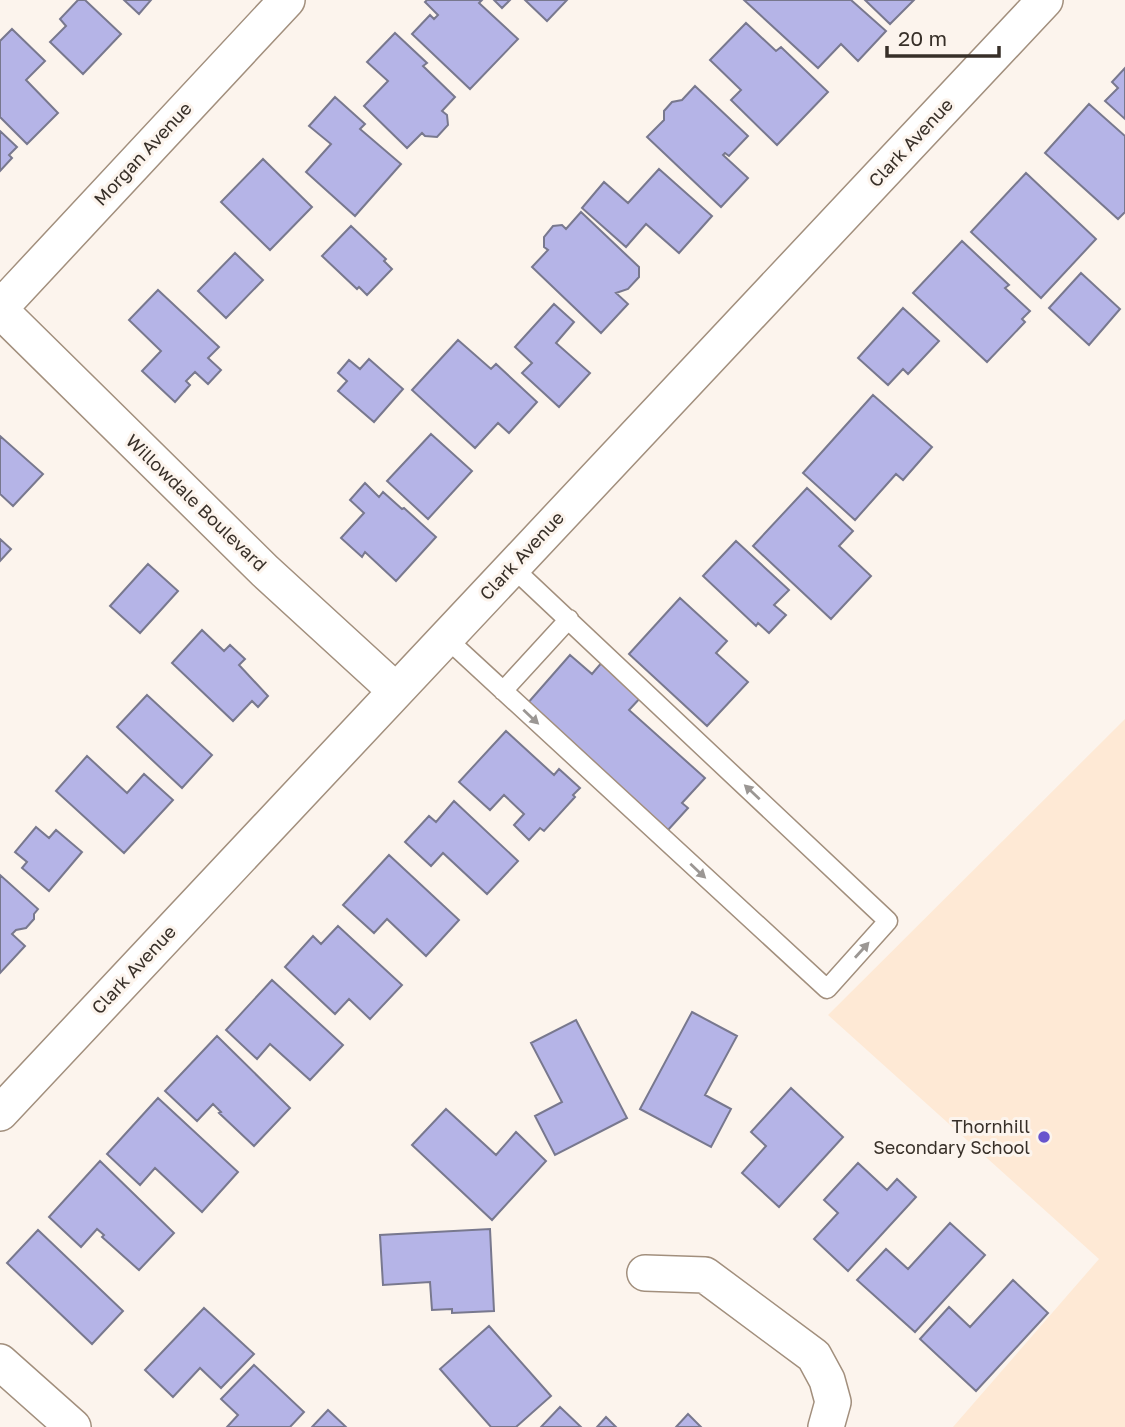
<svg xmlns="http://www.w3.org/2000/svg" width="1125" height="1427" viewBox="0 0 1125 1427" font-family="'Golos Text',sans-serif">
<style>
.built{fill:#fee9d5}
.building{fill:#b5b4e7;stroke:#78788e;stroke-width:2}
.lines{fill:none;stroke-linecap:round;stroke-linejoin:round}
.service-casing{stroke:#a28f7d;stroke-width:21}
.minor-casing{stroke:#a28f7d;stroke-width:38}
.service{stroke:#fff;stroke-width:18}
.minor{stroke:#fff;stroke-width:35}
.oneway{fill:#9b9794}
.poi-dot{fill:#6754cd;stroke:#fcf4ed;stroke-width:2.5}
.labels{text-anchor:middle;stroke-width:6;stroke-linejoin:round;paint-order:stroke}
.street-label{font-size:18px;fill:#372f28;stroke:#fcf4ed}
.poi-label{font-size:18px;fill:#372f28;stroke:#fcf4ed;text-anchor:end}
</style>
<rect width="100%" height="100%" fill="#fcf4ed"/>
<path class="built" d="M1125,719v708h-172l146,-168 -271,-244z"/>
<path class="building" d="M78,0h7l36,34 -38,40 -33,-32 16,-16 -6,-7z
M124,0h27l-12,14z
M427,0h55l-3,3 39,36 -48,50 -58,-55 18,-19 4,4 4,-4 -13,-13z
M494,0h16l-8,8z
M525,0h42l-20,21z
M744,0h107l35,31 -28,30 -17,-17 -23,24z
M865,0h49l-24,24z
M746,23l30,28 5,-4 47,45 -51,53 -46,-45 10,-10 -31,-30z
M12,29l33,32 -19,19 32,33 -31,31 -27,-27v-76z
M395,33l32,30 -4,3 32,31 -13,14 5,4 1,10 -11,12 -12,-1 -3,-3 -15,15 -43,-42 24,-25 -21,-19z
M1125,68v51l-20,-18 13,-13 -6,-6z
M695,86l53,50 -19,20 -4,-3 -2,2 25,23 -27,29 -74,-70 17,-17v-9l8,-9 10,-2z
M335,97l30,27 -5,5 41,35 -46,52 -49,-44 25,-28 -22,-18z
M1089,104l36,32v76l-7,7 -73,-66z
M0,131l17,16 -8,8 3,3 -12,13z
M263,159l49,48 -42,43 -49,-48z
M659,169l53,47 -33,37 -33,-29 -20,23 -44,-39 22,-26 24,21z
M1026,173l70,66 -55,59 -70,-66z
M581,212l58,55v10l-11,12 -12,4 12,11 -27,29 -69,-66 16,-17 -4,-3v-10l9,-11 9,-1 4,4z
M351,226l35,33 -2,2 8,8 -25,26 -8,-8 -2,2 -35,-33z
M962,241l47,44 -4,3 25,23 -8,8 3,3 -38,40 -74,-69z
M235,253l28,27 -37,38 -28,-27z
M1081,273l39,36 -31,36 -40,-37z
M158,290l61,57 -11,11 13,12 -13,14 -13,-12 -9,9 4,4 -15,17 -33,-31 19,-20 -32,-31z
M554,304l20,18 -18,21 34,30 -31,34 -37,-34 10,-10 -17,-16z
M903,308l36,33 -31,33 -5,-5 -15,16 -30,-27z
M458,340l33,29 5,-5 41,38 -28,31 -11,-10 -23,25 -63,-58z
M369,359l34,30 -29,33 -36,-31 9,-10 -9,-8 11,-13 11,9z
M873,395l59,52 -29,33 -7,-6 -41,46 -52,-47z
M431,434l41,37 -44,48 -41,-38z
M0,436l43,38 -30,32 -13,-12z
M365,483l14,14 4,-5 19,17 2,-1 32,29 -40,44 -31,-29 -3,5 -21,-19 23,-25 -14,-13z
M807,488l46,43 -14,15 32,30 -40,43 -78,-73z
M0,539l11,10 -11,12z
M736,541l53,49 -15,15 12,10 -17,18 -11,-10 -2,3 -53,-50z
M148,564l30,27 -38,42 -30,-27z
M680,598l47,43 -11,12 32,29 -41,44 -78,-72z
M202,630l22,21 6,-6 15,14 -6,6 29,31 -10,11 -6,-6 -19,20 -61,-58z
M570,655l22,19 11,-13 39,35 -13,14 76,68 -23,25 6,5 -20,22 -141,-126z
M147,695l65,60 -30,33 -65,-61z
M506,731l48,44 5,-6 21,19 -7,7 2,2 -31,34 -4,-3 -11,12 -15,-15 10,-11 -20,-19 -14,15 -31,-28z
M87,756l40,37 17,-19 29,26 -49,53 -68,-62z
M454,801l64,60 -31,33 -44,-41 -12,13 -26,-24 24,-26 7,6z
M36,827l13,11 7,-8 26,22 -33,39 -27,-23 5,-6 -12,-10z
M389,855l70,65 -33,36 -39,-37 -13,14 -31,-28z
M0,875l38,34 -4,5v5l-8,9 -10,2 -4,4 13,12 -25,27z
M338,926l64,59 -32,34 -21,-20 -14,15 -50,-47 28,-31 8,8z
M272,980l71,65 -33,35 -40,-36 -13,15 -31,-29z
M692,1012l45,24 -32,59 26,14 -20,38 -71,-38z
M576,1020l51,98 -72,37 -20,-39 27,-14 -31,-59z
M217,1036l73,72 -36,38 -35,-33 2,-1 -8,-8 -16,17 -32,-30z
M791,1088l52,49 -64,70 -37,-34 24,-27 -15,-14z
M158,1098l80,74 -36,40 -47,-44 -15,17 -33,-31z
M446,1109l50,46 20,-23 30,29 -54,59 -80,-75z
M100,1161l74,72 -35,37 -37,-33 2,-2 -7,-6 -16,18 -32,-30z
M858,1163l29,27 10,-11 19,18 -68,74 -34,-32 24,-26 -14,-13z
M950,1223l35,32 -70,77 -58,-52 29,-31 22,20z
M490,1229l4,82 -42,2v-4l-20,1 -2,-28 -47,3 -3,-50z
M38,1230l85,81 -31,33 -85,-81z
M1013,1280l35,33 -72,78 -56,-52 29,-32 21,20z
M204,1308l50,46 -33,34 -21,-20 -27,29 -28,-27z
M489,1326l62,70 -35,31h-25l-51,-58z
M254,1365l50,47 -14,15h-63l11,-12 -17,-16z
M560,1407l21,20h-40z
M328,1410l18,17h-34z
M688,1414l13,13h-25z
M606,1417l10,10h-19z"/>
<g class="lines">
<g class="service-casing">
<path id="service" d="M445,637l382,352 61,-68 -376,-354
M503,691l66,-72"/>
</g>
<g class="minor-casing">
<path id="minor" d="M0,308l287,-308
M0,310l265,261 131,120
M0,1113l1045,-1113
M645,1273l60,2 109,81 13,24 6,22 -7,25
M0,1362l73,65"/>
</g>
<use href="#service" class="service"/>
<use href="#minor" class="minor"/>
</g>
<defs><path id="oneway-solid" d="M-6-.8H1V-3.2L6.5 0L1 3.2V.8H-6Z" transform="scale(1.75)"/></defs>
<g class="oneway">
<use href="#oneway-solid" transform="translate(531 717) rotate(43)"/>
<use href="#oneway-solid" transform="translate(752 792) rotate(-137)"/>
<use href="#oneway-solid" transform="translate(698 871) rotate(43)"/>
<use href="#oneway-solid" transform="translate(862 950) rotate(-48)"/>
</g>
<circle class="poi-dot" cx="1044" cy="1137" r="7"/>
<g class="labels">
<g class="street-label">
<text transform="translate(911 143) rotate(-47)" y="6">Clark Avenue</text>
<text transform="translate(143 154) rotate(-47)" y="6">Morgan Avenue</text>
<text transform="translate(196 503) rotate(44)" y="6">Willowdale Boulevard</text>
<text transform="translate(522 556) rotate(-47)" y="6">Clark Avenue</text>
<text transform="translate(134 970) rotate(-47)" y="6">Clark Avenue</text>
</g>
<g class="poi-label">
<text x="1030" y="1133">Thornhill<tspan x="1030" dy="21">Secondary School</tspan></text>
</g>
</g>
<path d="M887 46v10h112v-10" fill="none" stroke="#372f28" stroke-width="3.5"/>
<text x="898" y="46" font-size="21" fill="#372f28" stroke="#fcf4ed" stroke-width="5" paint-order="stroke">20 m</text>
</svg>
